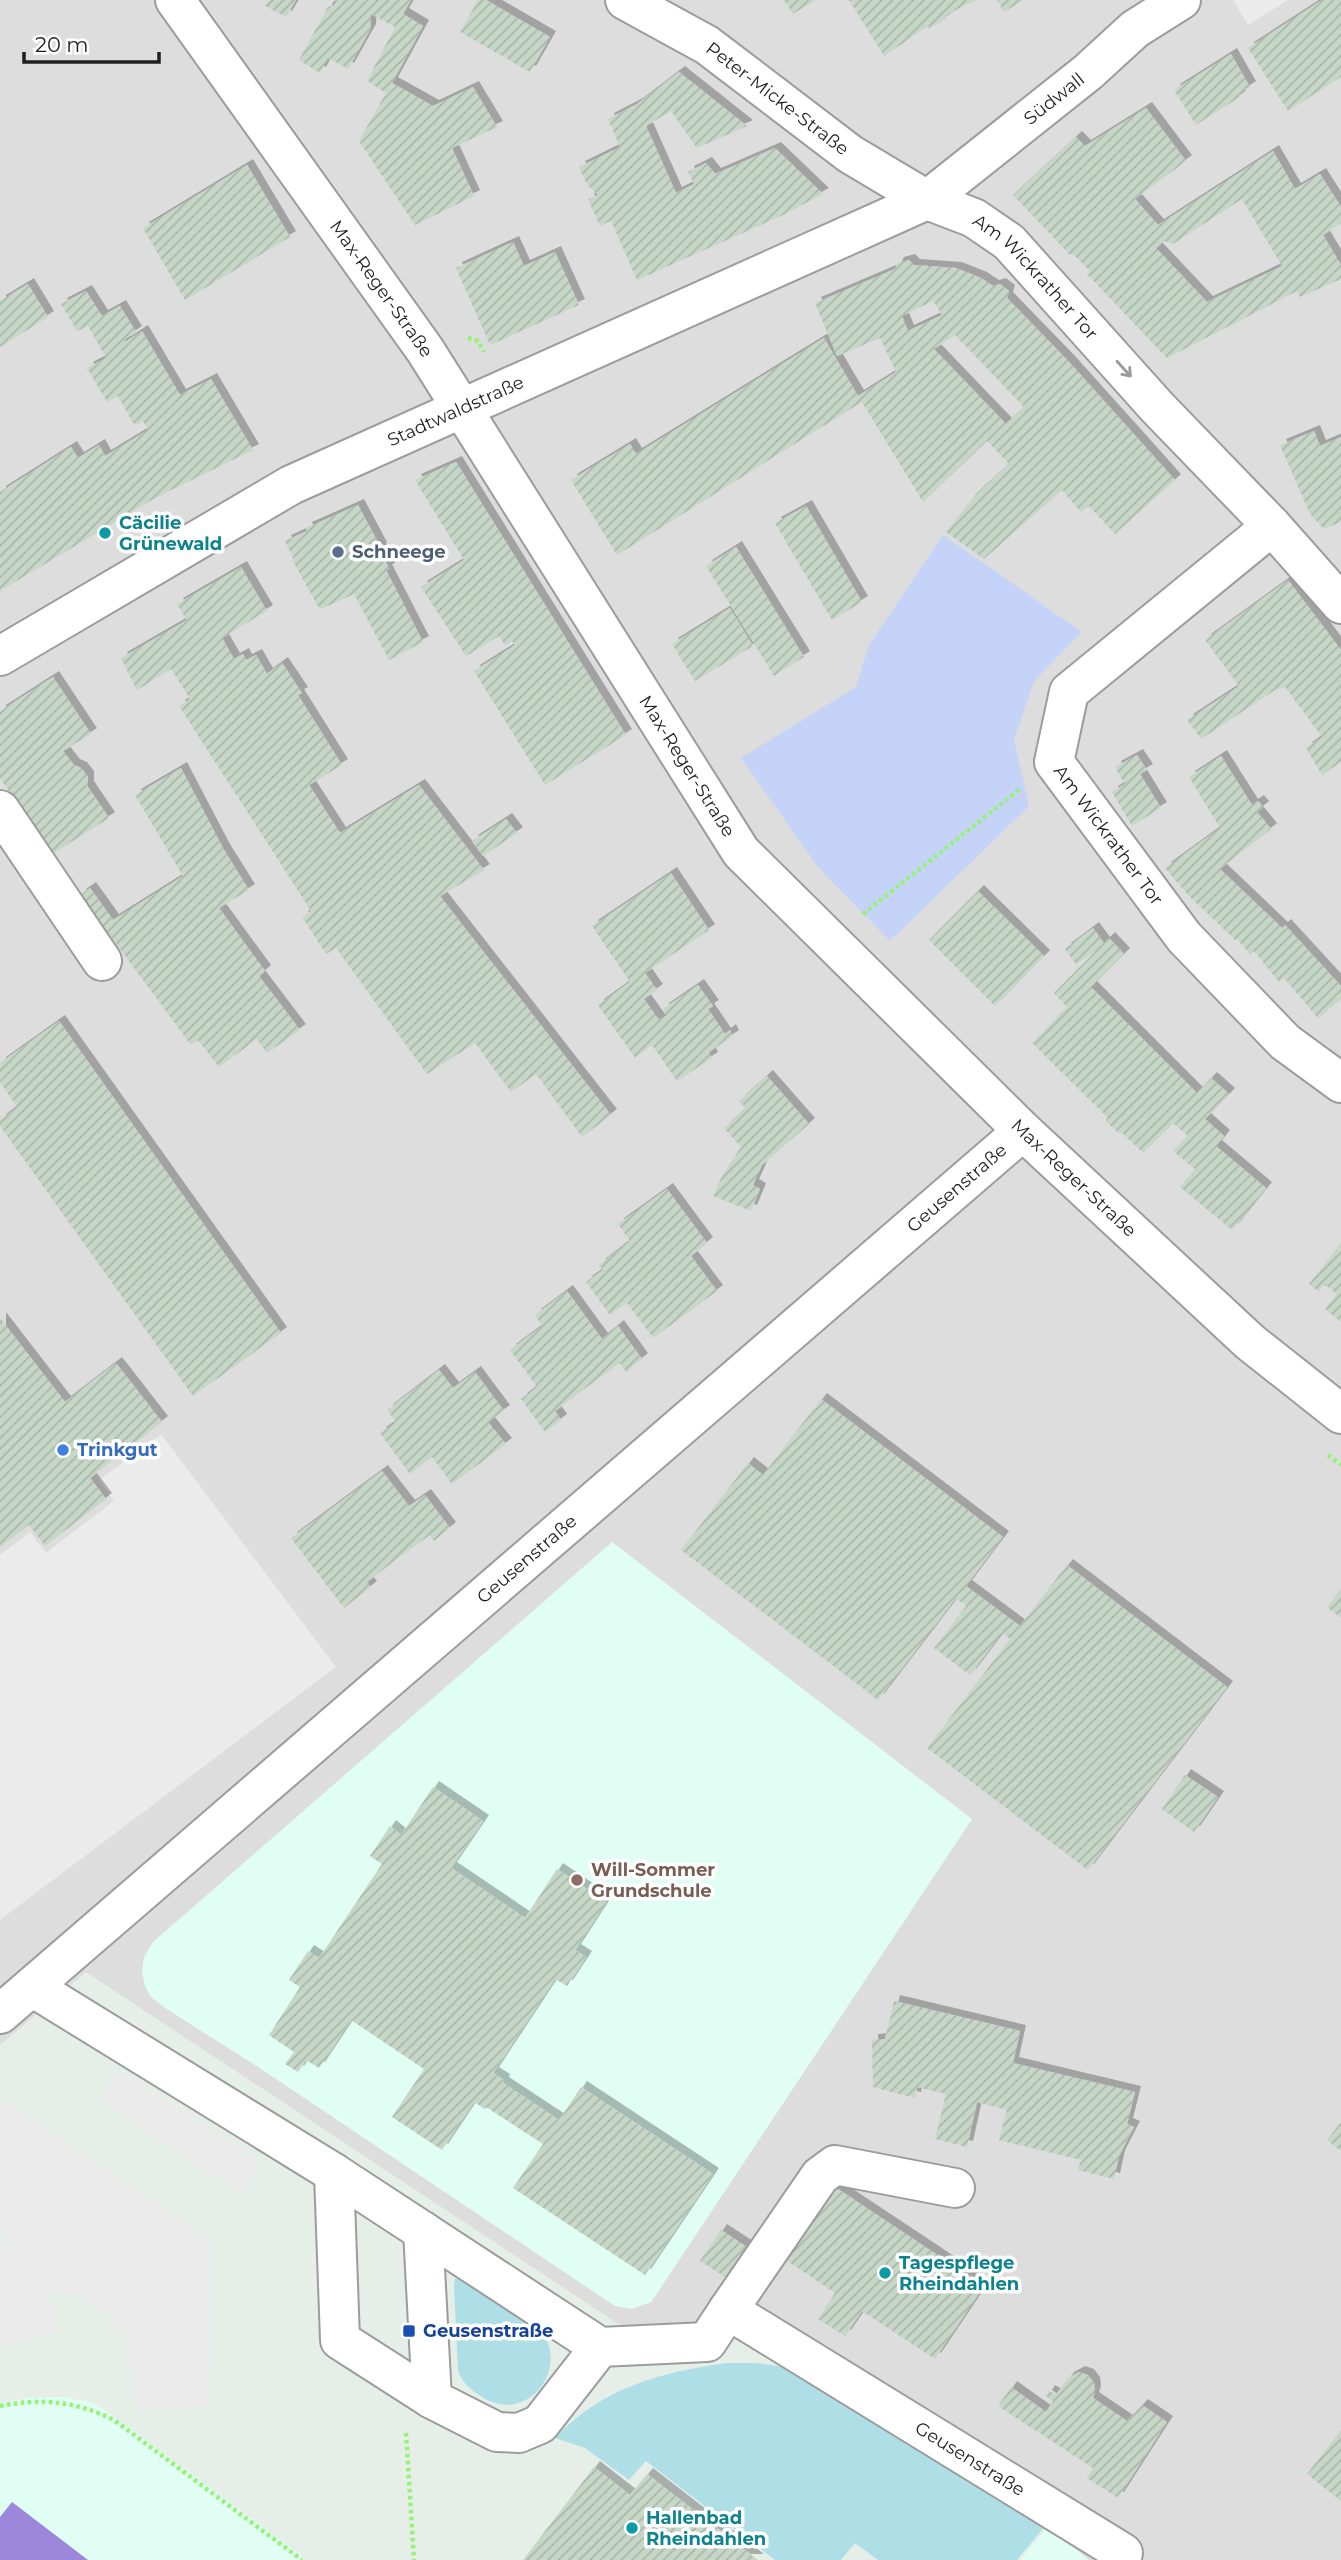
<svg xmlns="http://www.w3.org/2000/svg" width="1341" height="2560" viewBox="0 0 1341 2560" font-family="Montserrat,sans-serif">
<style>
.residential{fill:#dcdddc}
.education{fill:#e0fef3}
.grass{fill:#aedfe7}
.park{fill:#c4d3f7}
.pitch{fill:#9c87db}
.parking{fill:#ebebeb}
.building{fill:url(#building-hatch);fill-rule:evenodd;filter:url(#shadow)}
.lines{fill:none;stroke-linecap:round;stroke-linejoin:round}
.minor-casing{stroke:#9c9c9c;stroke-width:42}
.path{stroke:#94f372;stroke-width:4.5;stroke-dasharray:3.5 3.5;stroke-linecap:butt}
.minor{stroke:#fff;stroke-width:38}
.oneway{stroke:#9a9a9a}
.culture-dot{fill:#0f9aa8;stroke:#fff;stroke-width:2.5}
.service-dot{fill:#5c6f8a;stroke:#fff;stroke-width:2.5}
.shop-dot{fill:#3f7fe0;stroke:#fff;stroke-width:2.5}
.education-dot{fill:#8d6e63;stroke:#fff;stroke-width:2.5}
.transit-dot{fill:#1a4fb4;stroke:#fff;stroke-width:2.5}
.labels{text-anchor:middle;stroke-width:7;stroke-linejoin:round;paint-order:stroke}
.street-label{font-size:18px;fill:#1f1f1f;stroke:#fff}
.culture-label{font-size:18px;font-weight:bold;fill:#0d838f;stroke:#fff;text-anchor:start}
.service-label{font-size:18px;font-weight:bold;fill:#4e5e75;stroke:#fff;text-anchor:start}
.shop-label{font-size:18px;font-weight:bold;fill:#366cbe;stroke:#fff;text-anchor:start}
.education-label{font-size:18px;font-weight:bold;fill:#785e54;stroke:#fff;text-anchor:start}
.transit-label{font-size:18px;font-weight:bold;fill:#164399;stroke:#fff;text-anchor:start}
</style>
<defs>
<pattern id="building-hatch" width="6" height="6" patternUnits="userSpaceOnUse" patternTransform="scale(1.75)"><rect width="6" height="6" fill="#c6d6c7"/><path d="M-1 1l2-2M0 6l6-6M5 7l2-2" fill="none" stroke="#aab7aa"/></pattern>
<filter id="shadow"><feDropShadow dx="6" dy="-6" stdDeviation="0" flood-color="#0004"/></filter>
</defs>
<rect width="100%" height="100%" fill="#e5efe8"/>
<path class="residential" d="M0,0h1341v2560h-254l-62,-46 -293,-184 -106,-1 -540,-357 -86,73z"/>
<path class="education" d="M612,1542l360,277 -316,476 -5,7 -20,7 -16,-3 -357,-239 -93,-59 -15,-12 -5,-10 -3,-14 2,-15 9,-15z
M63,2397l32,6 212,157h-307v-157l28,-5z
M1048,2527l41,33h-69z"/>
<path class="grass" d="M461,2278l78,50c33,38 -10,97 -55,70 -12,-7 -21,-14 -26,-27l-4,-85 1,-7z
M726,2363h31l28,4 261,158 -29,35h-139l-23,-17 -14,17h-66l-129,-99 -17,19 -44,-32 -30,-10c48,-51 104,-65 171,-75z"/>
<path class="park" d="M943,535l139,97 -48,49 -20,59 15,66 -139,135 -72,-74 -77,-109 115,-71 13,-42z"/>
<path class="pitch" d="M12,2502l76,58h-88v-43z"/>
<path class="parking" d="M1233,0h55l-40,25z
M161,1434l175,233 -336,253v-365l30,-23 16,21 68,-52 -15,-21z
M121,2070l140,93 -20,30 -141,-93z
M0,2098l211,144 -1,163 -71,5 -11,-70 -18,-22 -34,-24 -19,-3 -8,3 10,35 -59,19v-103l14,-5 -14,-7z"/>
<path class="building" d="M269,0h27l-10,17 -21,-11z
M338,0h73l-8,14 20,12 -31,57 41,23 40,-19 24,40 -45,21 22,48 -59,29 -56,-84 27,-48 -19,-12 28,-54 -24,-13 -1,16 -22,39 -20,-11 -8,15 -21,-13 29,-53 6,-2z
M478,0h8l64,37 -20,35 -70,-40z
M784,0h32l-23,14z
M849,0h127l-30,15 1,3 -18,11 -1,-3 -44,30z
M997,0h26l-19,12z
M1322,0h19v77l-53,34 -40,-63z
M1231,54l19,33 -12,8 2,2 -44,28 -22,-35z
M679,72l68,54 -50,22 -26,-37 -25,15 30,67 18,-9 -6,-12 18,-9 9,11 60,-26 48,46 -40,21 -146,65 -26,-59 -11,5 -12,-27 10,-4 -11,-11 -8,-17 41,-20 -12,-28 29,-15z
M1146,108l40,53 -51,38 23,26 115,-74 22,38 25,-15 21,33v16l-18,12 18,30v14l-41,18 -3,-6 -130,67 -80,-84 3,-3 -18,-18 -2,2 -57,-60 63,-58 9,9zM1242,199l40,67 -75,36 -51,-54 8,-7 9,3z
M247,165l43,72 -105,63 -42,-72z
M513,242l11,24 31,-14 24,53 -89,40 -34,-77z
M909,260l5,5 42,3 25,10 12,8 7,-2 9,7 -2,7 63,65 105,117 -60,54 -26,-28 -8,6 -19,-22 -78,69 -38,-27 31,-39 32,-29 -22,-23 -64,61 -61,-100 -245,153 -46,-75 59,-36 6,10 188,-116 34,58 38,-24 -16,-34 -43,18 -22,-53 80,-34 3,-6zM933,301l9,14 -34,16 -6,-15zM955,335l69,72 -18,17 -72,-75z
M28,284l20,33 -48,30v-46z
M86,291l16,25 18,-10 16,26 -12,8 1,2 17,-11 38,64 31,-16 42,71 -98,48 -155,93v-99l71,-45 7,11 21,-13 6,11 43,-26 -5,-9 -4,3 -6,-1 -15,-27 -11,6 -20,-34 19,-10 -18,-32 -11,5 -16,-27z
M1314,431l6,15 21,-9v85l-17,7 -14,-15 -30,-69z
M456,462l170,273 -81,50 -71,-114 41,-26 -3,-4 -7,4 -6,-9 -33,20 -45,-69 43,-27 -49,-80z
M358,505l23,43 -1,1 9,20 -3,1 37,72 -34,18 -35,-66 -33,15 -4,-4 -24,-44 1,-1 -9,-19 22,-10 -1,-3z
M806,506l56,96 -30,18 -57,-97z
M736,547l68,110 -30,19 -68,-110z
M241,567l26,44 -45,27 12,21 9,-5 3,6 10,-5 11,19 15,-11 20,30 -4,2 44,70 -33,20 31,48 79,-48 65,85 -44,26 171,219 -29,22 -46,-63 -25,18 -36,-49 -48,31 -91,-126 -10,6 -24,-37 9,-6 -132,-205 11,-7 -19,-30 -34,21 -16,-32 66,-38 -10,-16z
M1288,580l53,70v112l-19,13 -16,-27 16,-11 -37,-50 -10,3 -74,49 -14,-19 52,-34 -34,-46z
M730,608l23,38 -58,35 -23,-37z
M53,677l38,57 -28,17 11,14 7,3 7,9v10l21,31 -58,37 -51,-77v-67z
M1137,755l10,15 -7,4 21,34 -29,18 -20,-34 24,-15 -12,6 -9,-16z
M1221,756l31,49 6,-4 5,6 -6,5 14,17 -51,40 62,59 3,-3 56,61v13l-23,19 -34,-40 -5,4 -25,-31 -4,3 -13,-15 -2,1 -47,-45 -23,-27 55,-40 -31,-51z
M181,768l43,82 25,40 -30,18 46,63 -6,5 41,54 -33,23 -10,-14 -38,28 -21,-27 -7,5 -111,-150 10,-7 23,32 70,-44 -48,-81z
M506,819l11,14 -34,23 -11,-15z
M671,873l38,57 -64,43 12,17 -13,9 15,21 8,-5 -4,-6 35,-24 15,21 -5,3 17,25 5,-4 3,6 -24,16 3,6 -35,23 -25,-36 -17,13 -37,-53 32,-23 -38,-56z
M978,891l66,65 -49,50 -66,-66z
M1093,928l11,15 5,-5 15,16 -33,33 106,106 14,-15 18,16 -24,25 19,17 -8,10 50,42 -34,42 -52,-43 15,-18 -22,-18 15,-15 -15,-13 -30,30 -21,-20h-4l-12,-12 1,-4 -75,-74 35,-36 -13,-14 42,-42 -20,13 -11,-15z
M59,1021l222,312 -88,63 -193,-270v-6l17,-13 -17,-25v-19z
M767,1076l42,48 -47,41 -9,20 7,4 -9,22 -38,-15 10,-22 18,-27 -17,-19 22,-20 -7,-7z
M667,1189l40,54 -16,13 26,35 -64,47 -26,-35 -17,12 -24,-33 17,-12 -4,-5 31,-24 -12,-17z
M1341,1243v79l-16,-13 12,-15 -13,-10 -5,8 -10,-8z
M567,1291l35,48 16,-13 24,33 -16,13 -6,-9 -33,24 -32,24 6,9 -16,12 -24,-33 16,-12 -27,-37 32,-24 -7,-11z
M0,1318l65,84 51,-39 46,59 -72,56 16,21 -61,47 -16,-21 -29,22z
M439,1370l14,18 22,-16 29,39 -16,11 18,22 -54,40 -20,-27 -22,17 -30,-41 16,-11 -9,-12z
M821,1399l182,138 -37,49 54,40 47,-61 160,122 -139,183 -161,-122 83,-109 -8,-6 -32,42 -36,-27 32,-42 -10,-8 -78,102 -197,-150 67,-87 15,12z
M382,1471l27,35 16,-11 25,33 -16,13 -4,-6 -33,24 -30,23 4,5 -27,21 -53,-70z
M1341,1589v29l-14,-11z
M1185,1775l33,22 -24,35 -32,-23z
M433,1787l50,34 -32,47 74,50 32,-49 49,33 -31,48 11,7 -19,29 -12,-7 -62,94 11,7 -1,3 56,37 22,-33 132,87 -68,101 -132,-87 30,-44 -57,-37 -1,2 -11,-7 -32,48 -50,-33 32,-48 -73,-49 -32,48 -13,-8 -8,12 -13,-8 9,-12 -25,-17 31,-48 -11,-7 19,-29 11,7 63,-94 -12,-8 20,-30 11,9z
M894,2001l126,30 -7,32 122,29 -8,32 7,3 -15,29 -5,23 -36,-9 3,-10 -82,-20 8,-30 -30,-8 -10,45 -32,-8 11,-45 -29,-7 -2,11 -42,-11 -1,-47 13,-1z
M1341,2122v29l-14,-11z
M835,2187l149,99 -49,73 -73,-48 -17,25 -27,-17 17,-26 -49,-33z
M721,2230l32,21 -20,31 -33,-21z
M1079,2372l9,3 6,8 1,9 -2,6 34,23 15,-16 25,17 -49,76 -31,-20 6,-10 -95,-62 13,-19 35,25 7,-11 -7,-5 3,-5 7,4 12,-17z
M1341,2430v71l-34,-27z
M594,2467l36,28 17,-21 111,86h-235z"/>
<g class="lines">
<g class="minor-casing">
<g id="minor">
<path id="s1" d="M175,0l250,350 316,502 282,279 227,211 91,72"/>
<path id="s2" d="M625,0l82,45 143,109 77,46 47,18 35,24 148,165 115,119 69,78"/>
<path id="s3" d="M1272,526l-203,166 -15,70 130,175 101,105 56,41"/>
<path id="s4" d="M0,656l291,-171 636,-285 161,-128 47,-43 46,-29"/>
<path d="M0,810l102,151"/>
<path id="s5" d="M32,1987l302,186 266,174 107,-5 21,-32 395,243"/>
<path id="s6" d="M0,2014l1023,-883"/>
<path d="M334,2173l6,167 92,59 65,33 22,1 21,-9 60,-77"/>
<path d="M423,2231l9,168"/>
<path d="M728,2310l92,-134 15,-11 120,23"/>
</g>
</g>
<path class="path" d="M468,338l10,3 6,11
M863,914l157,-125
M1328,1455l13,10
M0,2406c41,-8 76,-5 114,14l188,140
M406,2433l8,127"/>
<use href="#minor" class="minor"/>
</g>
<defs><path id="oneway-shaft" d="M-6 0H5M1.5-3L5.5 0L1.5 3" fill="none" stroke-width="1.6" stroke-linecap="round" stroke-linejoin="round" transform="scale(1.75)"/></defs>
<use class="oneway" href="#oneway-shaft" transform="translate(1124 369) rotate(48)"/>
<g class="culture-dot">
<circle cx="105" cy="533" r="7"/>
<circle cx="885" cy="2273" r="7"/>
<circle cx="632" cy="2528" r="7"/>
</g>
<circle class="service-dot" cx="338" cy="552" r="7"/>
<circle class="shop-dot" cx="63" cy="1450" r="7"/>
<circle class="education-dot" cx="577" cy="1880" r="7"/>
<rect class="transit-dot" x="402" y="2324" width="14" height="14" rx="3.5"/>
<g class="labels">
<g class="street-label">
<text dy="6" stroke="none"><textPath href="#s2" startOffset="182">Peter-Micke-Straße</textPath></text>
<text dy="6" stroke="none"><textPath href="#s4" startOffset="1197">Südwall</textPath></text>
<text dy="6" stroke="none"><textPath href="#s2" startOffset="499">Am Wickrather Tor</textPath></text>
<text dy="6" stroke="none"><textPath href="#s1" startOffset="355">Max-Reger-Straße</textPath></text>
<text dy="6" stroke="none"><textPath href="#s4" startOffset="518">Stadtwaldstraße</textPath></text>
<text dy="6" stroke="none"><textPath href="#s1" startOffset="922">Max-Reger-Straße</textPath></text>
<text dy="6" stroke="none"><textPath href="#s3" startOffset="425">Am Wickrather Tor</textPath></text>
<text dy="6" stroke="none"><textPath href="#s1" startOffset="1489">Max-Reger-Straße</textPath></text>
<text dy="6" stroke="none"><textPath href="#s6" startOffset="1264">Geusenstraße</textPath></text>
<text dy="6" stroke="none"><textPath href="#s6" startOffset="696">Geusenstraße</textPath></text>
<text dy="6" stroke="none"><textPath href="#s5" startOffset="1102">Geusenstraße</textPath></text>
</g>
<g class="culture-label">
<text x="119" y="529">Cäcilie<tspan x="119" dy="21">Grünewald</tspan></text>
<text x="899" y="2269">Tagespflege<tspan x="899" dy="21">Rheindahlen</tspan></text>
<text x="646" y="2524">Hallenbad<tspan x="646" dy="21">Rheindahlen</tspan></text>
</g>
<g class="service-label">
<text x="352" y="558">Schneege</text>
</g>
<g class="shop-label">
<text x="77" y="1456">Trinkgut</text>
</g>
<g class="education-label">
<text x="591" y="1876">Will-Sommer<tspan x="591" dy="21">Grundschule</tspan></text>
</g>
<g class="transit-label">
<text x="423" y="2337">Geusenstraße</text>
</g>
</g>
<path d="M24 52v10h135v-10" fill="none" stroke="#1f1f1f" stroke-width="3.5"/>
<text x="35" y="52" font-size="21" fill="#1f1f1f" stroke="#ffffff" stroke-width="5" paint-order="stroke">20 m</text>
</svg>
